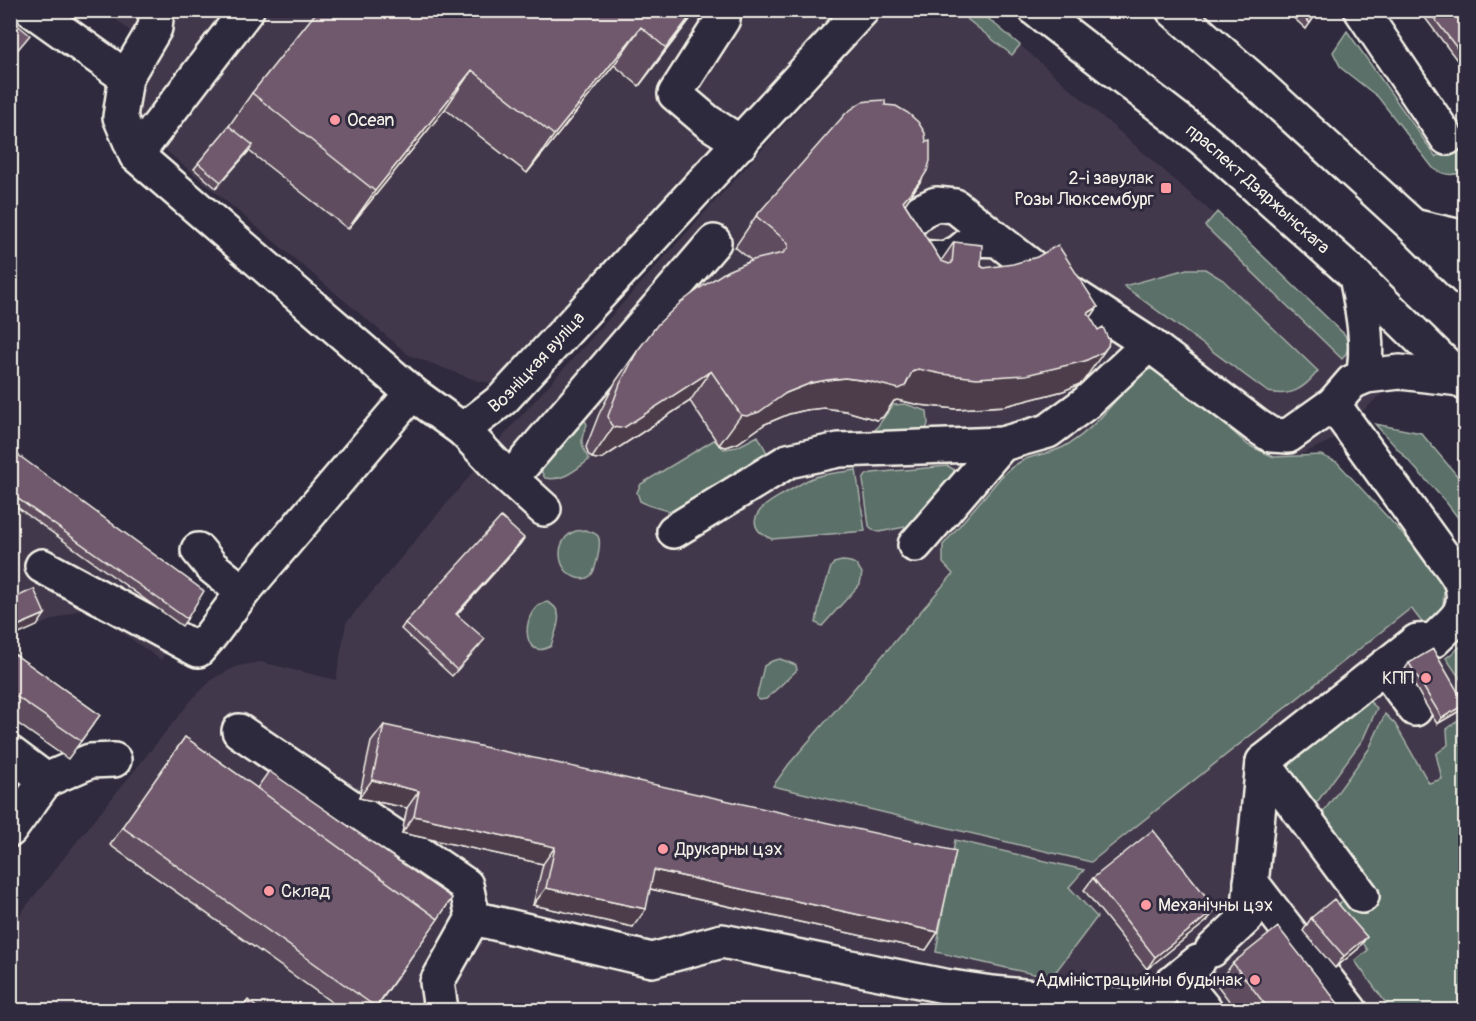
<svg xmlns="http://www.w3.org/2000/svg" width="1476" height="1021" viewBox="0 0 1476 1021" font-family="Pangolin,sans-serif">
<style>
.built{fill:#42384b}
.green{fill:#5a6f68;stroke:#a7b0a8;stroke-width:1.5}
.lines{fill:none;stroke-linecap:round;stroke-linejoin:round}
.minor-casing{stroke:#f4f1e8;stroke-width:38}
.major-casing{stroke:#f4f1e8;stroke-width:38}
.minor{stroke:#2f2a3d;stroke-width:33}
.major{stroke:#2f2a3d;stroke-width:33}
.wall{fill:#5f4d5e;stroke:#f4f1e8;stroke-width:1.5}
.shaded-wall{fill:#4e3e4c;stroke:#f4f1e8;stroke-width:1.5}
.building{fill:#6f596d;stroke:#f4f1e8;stroke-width:1.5}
.poi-dot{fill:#ff9aa2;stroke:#2f2a3d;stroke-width:2}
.labels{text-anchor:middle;stroke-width:6;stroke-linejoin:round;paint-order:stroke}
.poi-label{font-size:18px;fill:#f4f1e8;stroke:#2f2a3d;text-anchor:start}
.street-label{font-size:18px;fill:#f4f1e8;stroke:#2f2a3d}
</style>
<rect width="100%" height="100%" fill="#2f2a3d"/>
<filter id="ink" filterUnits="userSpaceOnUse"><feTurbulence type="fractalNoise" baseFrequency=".0167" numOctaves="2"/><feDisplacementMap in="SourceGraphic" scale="12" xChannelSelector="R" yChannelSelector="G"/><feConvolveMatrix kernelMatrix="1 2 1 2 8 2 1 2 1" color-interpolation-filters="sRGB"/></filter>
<g filter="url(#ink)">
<path class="built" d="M106,11h733l-333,368 -14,4 -14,-2 -69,-26 -271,-228v-42l17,-33z
M887,11h92l41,34 196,171 160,145 5,33 -49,46 -32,15 -26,2 -26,-12 -84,-75 -27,6 -183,198 -165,190 -15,21 317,77 320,-255 32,48 22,31 1,219 -56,105h-1399l-1,-83 60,-77 124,-153 20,-19 24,-12 23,-4 75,18 10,-57 165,-196z
M11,458l189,139 -39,63 -75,-53 -49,19 -15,-33 -11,4z"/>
<path class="green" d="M957,11h22l41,34 -8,10z
M1347,31l89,126 10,-8 4,5 10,-7 5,8v15c-11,7 -22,5 -32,-2l-55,-71 -37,-29 -8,-16z
M1217,212l128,123c4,10 4,16 -3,24l-137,-133z
M1187,269h18l18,11 95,91c-14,18 -27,26 -50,21l-144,-106z
M1153,369l11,1 84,75 26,12 47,-2 16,7 98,107 9,19 -1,19 -16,22 -16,-21 -320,254 -318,-76 16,-22 164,-190 -10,-11v-18l58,-68c9,-9 19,-17 31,-20 12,-4 24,-5 35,-12 28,-16 48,-45 70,-69l7,-5z
M905,404l22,7 1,13 -3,8 -48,3 -2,-5 18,-25z
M583,420l3,2 1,3c-8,15 -6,20 2,35 -14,10 -26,22 -44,18l-5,-9 39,-48z
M1375,424l46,9 44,52v42l-19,-25z
M758,436l8,15 1,9 -93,53 -26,-8 -8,-4 -3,-9 4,-8 73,-44 10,9 13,-2z
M948,466l5,3 3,5 -41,51 -36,7 -6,-2 -4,-4 -6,-46 3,-5 6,-2z
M856,470l9,61 -93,8c-11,-4 -23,-13 -13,-27 5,-8 18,-14 26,-19 8,-4 16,-10 25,-14 13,-6 31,-6 46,-9z
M585,530c5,2 10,2 13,6 4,6 -2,36 -8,40 -3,3 -9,3 -13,2 -22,-7 -23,-40 -1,-47 3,-1 6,0 9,-1z
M842,561c11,0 15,3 20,12l-2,11 -38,42 -6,-3 3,-17 12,-39 3,-4z
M547,602c20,8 9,27 4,44 -31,18 -31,-40 -4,-44z
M1465,643v43l-19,-28z
M780,659l16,6 1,5 -31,29 -6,1 -3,-2v-3l7,-29 8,-5z
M1359,701h10l8,7 -14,31 -59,81 -21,-57z
M1385,714l10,10 34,59 13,-4 -6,-25 12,-9 -1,-16 18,-14 1,273 -12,22h-63l-36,-49 13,-11 -31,-44 16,-14 -42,-63 58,-80z
M955,840l129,30 -15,17 28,30 -46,61 -115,-26z"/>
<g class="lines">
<g class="minor-casing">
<g id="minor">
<path d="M32,10l94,67"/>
<path d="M157,10l-2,18 -29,49 -6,40 16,38 276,238"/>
<path d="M724,10l-1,9 -48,75 33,28 33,21"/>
<path d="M1361,10l86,128"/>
<path d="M136,155l111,-145"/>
<path d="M998,240l-23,-1 -16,13 -14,7 -26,-2 -14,-12v-18l16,-16 15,-7 19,2 86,68 108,70 108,82 14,9 17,1 45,-32 19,-22 14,-6 34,-4 60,7"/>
<path d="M1356,276c6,33 14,67 7,101"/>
<path d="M463,430l36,38 45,41"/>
<path d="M511,478l203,-236"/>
<path d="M674,531l114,-70 51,-11 163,-6 46,-13 38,-28 63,-59"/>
<path d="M915,545l87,-101"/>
<path d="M198,550l14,17 31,25"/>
<path id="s1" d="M42,566l156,84 13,-15 32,-43 169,-199 51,37 40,-31 359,-389"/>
<path d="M1384,667l31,42"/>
<path d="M239,731l227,154 7,33"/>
<path d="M10,753l36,27"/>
<path d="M1263,762l99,134"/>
<path d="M10,830l36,-50 44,-19 24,-1"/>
<path d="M1251,882l99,128"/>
<path d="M1212,950l36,-34 15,-154 154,-121 17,-1c7,-7 22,-20 26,-28 10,-23 -3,-39 -17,-56l-110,-152"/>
<path d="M1179,978l26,32"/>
<path d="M441,1010l-4,-28 36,-64 179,42 70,-19 222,45 48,7 151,14 55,-45"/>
</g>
</g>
<g class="major-casing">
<g id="major">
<path id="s2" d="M1036,10l167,129 153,137 110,108"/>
<path d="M1173,10l77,67 163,149 53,53"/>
<path d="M1413,226l53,12"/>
</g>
</g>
<use href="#minor" class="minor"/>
<use href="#major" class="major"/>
</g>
<path class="wall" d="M1285,10h34l-13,19z
M1419,10h47v62z
M692,17l-53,69 -25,-21 -87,108 -82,-64 -97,120 -99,-78 -33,37 -22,-19 35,-43 23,-33z
M885,105l37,74 -17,25 36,57 13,-19 30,26 114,39 -7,10 -4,60 -5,6 -19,8 -58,15 -49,3 -36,-4 -23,-5 -3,1 -11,16 -6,3 -31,-9 -22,-3 -18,2 -17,4 -24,10 -27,19 -12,4 -7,-2 -29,-44 -87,57 -5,1 -6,-1 -4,-4 -2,-7 13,-33 17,-33 22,-31 114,-89 -17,-14 21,-31z
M10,449l177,170 -5,7 -172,-124z
M524,538l-4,6 -63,70 23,31 -28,31 -51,-47 4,-6z
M10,651l90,64 -32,44 -58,-41z
M1409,663l52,47 -24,14 -32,-55z
M384,725l554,207 -12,18 -276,-61 -17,38 -100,-22 10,-41 -141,-31 5,-25 -48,-10 12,-56z
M185,737l72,51 195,110 -78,113h-30l-234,-166z
M1093,878l114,43 -60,48 -63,-79z
M1311,918l47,31 -23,19 -32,-37z
M1233,963l111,48h-107l-20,-26z"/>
<path class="shaded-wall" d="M695,10h2l-58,76 27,-38z
M641,27l-27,38 -87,108 27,-38z
M472,70l-27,39 -97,120 27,-38z
M253,145l-4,6 -33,37 5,-6z
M922,179l-21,31 2,-9z
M1098,307l-22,31 12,-25z
M1108,346l-26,37 -19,8 -58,15 -49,3 -36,-4 -23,-5 -3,1 -11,16 -6,3 -31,-9 -22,-3 -18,2 -17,4 -24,10 -27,19 -12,4 -7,-2 22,-30 45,-22 25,-10 16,-3 18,-2 23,3 44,-9 6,-3z
M711,371l-21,30 -87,57 -5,1 -6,-1 21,-31z
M524,538l-4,6 -68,76 4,-6z
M45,614l-8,12 -27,12v-9z
M1465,704l-4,6 -24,14 5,-6z
M372,780l47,11 -12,17 -48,-10z
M414,816l141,31 -12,17 -141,-31z
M654,870l284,62 -12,18 -284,-63z
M546,888l100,21 -13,18 -100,-22z
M1216,909l-9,12 -60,48 8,-12z
M1367,937l-9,12 -23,19 9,-12z"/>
<path class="building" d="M318,10h377l-29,38 -25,-21 -87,108 -82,-65 -97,121 -123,-98z
M1296,10h23l-9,13z
M1428,10h38v50z
M10,19l20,16 -20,24z
M885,100v5l11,1 12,7 10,9 7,11 1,9 4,-1v20l-3,10 -5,8 -19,22 38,60 8,3 3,-1 2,-21 28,3 -1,21 3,2 29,-4 24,-7 21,-12 40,62 -10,6 10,17 5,-3 6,14 -1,5 -5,6 -18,9 -59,14 -49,3 -35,-4 -24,-5 -6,3 -7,14 -6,3 -31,-8 -23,-3 -18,2 -16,3 -25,10 -27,19 -12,4 -6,-1 -30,-44 -86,56 -6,1 -6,-1 -3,-4 -2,-7 12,-32 18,-34 20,-26 22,-21 23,-17 24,-15 26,-11 30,-7 5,-5v-4l-3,-4 -29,-24 90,-103 16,-11 7,-1z
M229,126l24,19 -32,37 -23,-19z
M10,449l194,142 -17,28 -177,-126z
M501,517l23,21 -68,76 29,25 -28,31 -52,-47z
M34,589l11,25 -35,15v-29z
M1433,649l32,55 -23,14 -33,-55z
M10,651l90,64 -19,26 -71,-49z
M384,725l572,126 -18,81 -284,-62 -8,39 -100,-21 9,-41 -141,-31 5,-25 -47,-11z
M185,737l72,51 181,131 -62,88 -254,-180z
M269,771l183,127 -14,21 -181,-131z
M1153,830l63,79 -61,48 -62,-79z
M1334,899l33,38 -23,19 -33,-38z
M1278,927l66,84h-74l-37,-48z
M248,1000l13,11h-21z
M1180,1004l6,7h-14z"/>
</g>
<g class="poi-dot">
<circle cx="335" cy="120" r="6"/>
<rect x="1160" y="182" width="12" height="12" rx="3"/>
<circle cx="1426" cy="678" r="6"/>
<circle cx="663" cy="849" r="6"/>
<circle cx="269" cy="891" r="6"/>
<circle cx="1146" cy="905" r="6"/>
<circle cx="1255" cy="980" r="6"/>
</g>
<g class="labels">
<g class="poi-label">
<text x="347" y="126">Ocean</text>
<text x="1154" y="184" text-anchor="end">2-і завулак<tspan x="1154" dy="21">Розы Люксембург</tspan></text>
<text x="1414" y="684" text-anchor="end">КПП</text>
<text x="675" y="855">Друкарны цэх</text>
<text x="281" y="897">Склад</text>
<text x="1158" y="911">Механічны цэх</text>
<text x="1243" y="986" text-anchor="end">Адміністрацыйны будынак</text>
</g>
<g class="street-label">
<text dy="6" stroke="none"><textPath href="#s2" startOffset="285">праспект Дзяржынскага</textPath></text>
<text dy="6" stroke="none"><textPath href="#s1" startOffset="675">Возніцкая вуліца</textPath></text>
</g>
</g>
<rect width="1476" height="1021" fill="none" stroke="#2f2a3d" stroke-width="36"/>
<rect x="18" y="18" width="1440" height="985" fill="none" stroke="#f4f1e8" stroke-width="2" filter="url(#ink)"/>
</svg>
